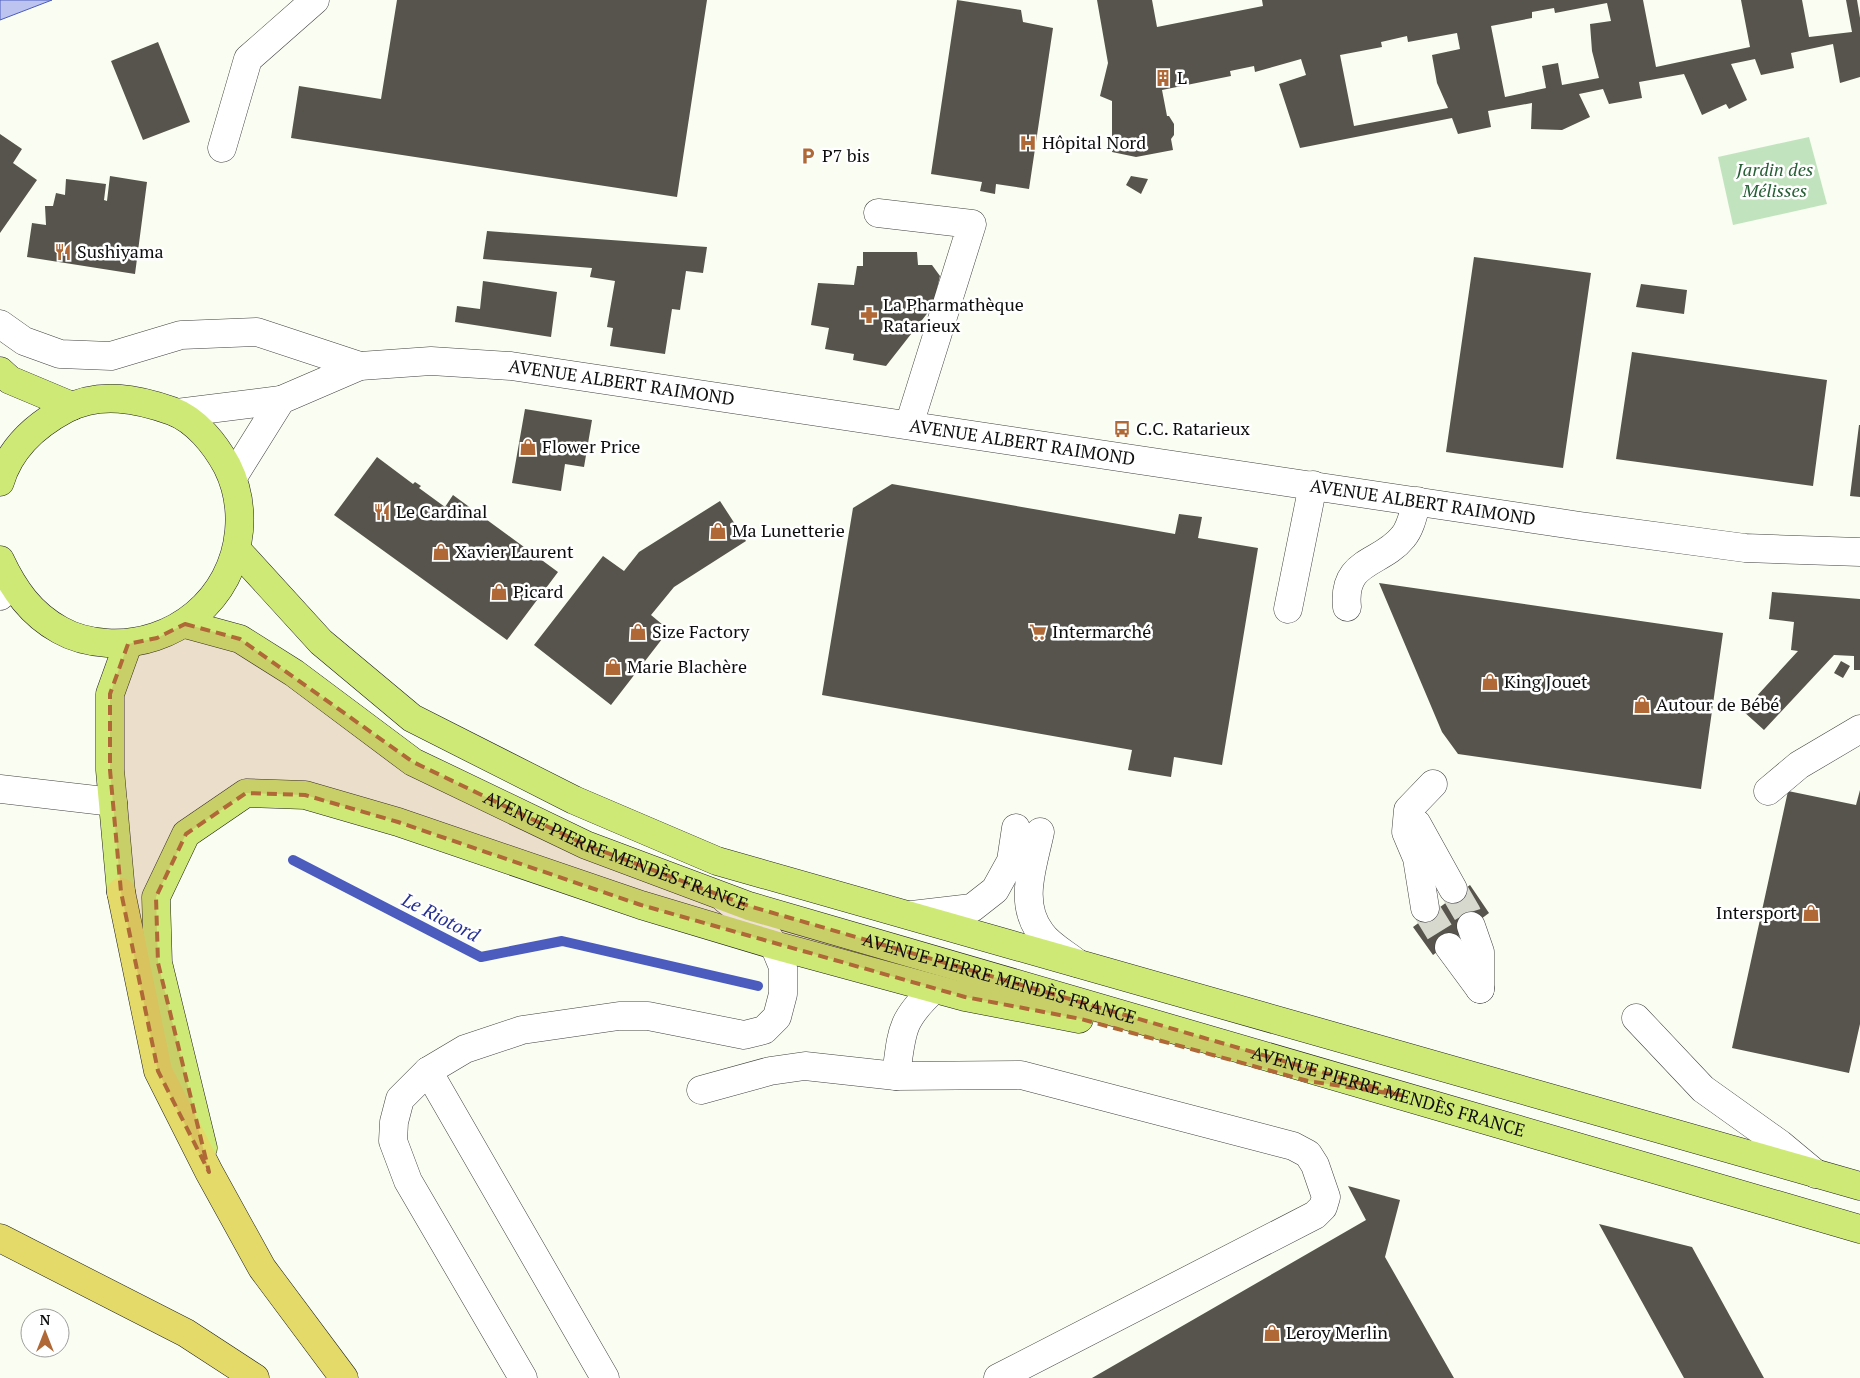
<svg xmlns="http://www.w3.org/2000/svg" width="1860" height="1378" viewBox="0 0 1860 1378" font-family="'PT Serif',serif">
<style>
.green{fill:#c1e4be}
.water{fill:#bcc4ef;stroke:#4b5bbe}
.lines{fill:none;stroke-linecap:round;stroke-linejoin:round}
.stream{stroke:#4b5bbe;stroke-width:10}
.building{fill:#56544c;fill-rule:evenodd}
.minor-tunnel{stroke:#d7d9cf;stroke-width:28;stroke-dasharray:28 14;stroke-linecap:butt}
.minor-casing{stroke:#414141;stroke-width:29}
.major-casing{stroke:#1f1f1f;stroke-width:29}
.highway-casing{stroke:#1f1f1f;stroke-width:29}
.minor{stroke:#fff;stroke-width:28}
.major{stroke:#cfe976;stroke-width:28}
.highway{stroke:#e3da69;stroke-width:28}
.marked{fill:#af6836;fill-opacity:0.2;stroke:#af6836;stroke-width:4;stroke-dasharray:10 6;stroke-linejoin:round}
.labels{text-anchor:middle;stroke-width:5;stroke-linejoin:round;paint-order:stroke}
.poi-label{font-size:18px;fill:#0e0e0e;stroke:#fff;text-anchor:start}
.park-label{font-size:18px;font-style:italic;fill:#265f35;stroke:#fff}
.street-label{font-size:18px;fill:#0e0e0e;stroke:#fff}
.water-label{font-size:19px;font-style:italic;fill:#263192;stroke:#fff}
</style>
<rect width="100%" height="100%" fill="#fafdf1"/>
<path class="green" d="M1809,137l18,67 -94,21 -15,-68z"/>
<path class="water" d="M0,0h52l-52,20z"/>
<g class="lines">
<path class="stream" d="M293,860l188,97 81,-16 196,45"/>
</g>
<path class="building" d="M397,0h310l-30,197 -386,-59 8,-52 82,13z
M957,0l64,10 2,12 30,6 -24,161 -33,-5 -1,10 -15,-3 2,-9 -51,-8z
M1097,0h55l5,27 106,-21 -1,-6h381l13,67 94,-20 -9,-47h61l7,37 43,-5 -6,-32h11l3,18v59l-20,6 -7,-39 -42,9 3,15 -33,7 -6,-16 -24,5 16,36 -18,9 -3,-5 -24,11 -18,-41 -45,8 3,16 -33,6 -6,-15 -24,5 11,23 -28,13 -31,-1 1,-26 -44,8 3,16 -33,7 -6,-16 -152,30 -21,-64 27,-9 -5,-16 -46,13 -1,-6 -24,5 1,5 -69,14 5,26h2l5,8v11l-3,4 2,11 -37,7 -24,-5v-51l-12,-5 8,-33zM1607,3l4,18 -21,3 2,27 7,27 -37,7 -4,-22 -16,3 4,22 -41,9 -14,-71 41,-8v-6l22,-4 1,5zM1457,33l3,16 -28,6 5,28 11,25 -94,18 -14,-71 42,-8 -1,-5 26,-6 1,6z
M158,42l32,80 -47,18 -32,-79z
M0,134l22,15 -9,14 24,17 -37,53z
M110,176l37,6 -12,92 -108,-17 5,-34 14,2 -1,-19h8l3,-13 9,2 1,-16 40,5 -2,16 3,1z
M1131,176l17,3 -7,15 -15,-9z
M487,231l220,16 -4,26 -17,-2 -6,39 -8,-1 -7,45 -55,-8 3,-18 -6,-1 8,-46 -25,-4 2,-9 -109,-9z
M863,252h54l1,13h14l8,11 -7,30 -47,60 -33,-6 1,-6 -29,-5 4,-21 -18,-3 7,-42 36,2 3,-19h6z
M1474,257l117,16 -28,195 -117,-16z
M483,281l74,11 -6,45 -96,-15 2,-16 23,3z
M1641,284l46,6 -3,24 -48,-7z
M1632,352l195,28 -14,106 -197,-27z
M525,409l67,11 -8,47 -19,-3 -4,27 -49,-8z
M1859,425h1v72l-10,-1z
M377,457l36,27 2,-2 6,4 -2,2 26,19 8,-12 105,77 -51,68 -173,-125z
M892,484l283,50 4,-20 23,3 -4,21 60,10 -36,217 -48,-8 -3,20 -43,-7 4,-20 -310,-55 31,-187z
M720,501l26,40 -72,46 -23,28 18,15 -58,75 -77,-60 69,-89 21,15 15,-19z
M1379,583l344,50 -22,156 -243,-35 -16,-22z
M1772,592l88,7v71h-6v-14l-20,-1 -70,75 -21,-19 55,-60 -7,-1 3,-28 -25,-3z
M1841,661l9,5 -7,12 -9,-5z
M1860,790v234l-11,49 -117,-25 56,-257 68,14z
M1470,885l19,28 -56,42 -20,-28z
M1348,1186l52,14 -15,57 69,121h-362l274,-158z
M1599,1224l93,23 72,131h-80z"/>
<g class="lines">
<path class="minor-tunnel" d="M1453,889l14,24 4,13
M1425,908l24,39"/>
<g class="minor-casing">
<g id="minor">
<path d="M222,148l26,-89 67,-59"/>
<path d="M878,213l94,11 -63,201"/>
<path d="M0,324l24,17 36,13 51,2 70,-21 76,-3 103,34"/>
<path d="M177,413l104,-13"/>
<path id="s1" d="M233,477l48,-77 79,-34 71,-5 80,5 1069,160 165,22 115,4"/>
<path d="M0,596l12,-10"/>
<path d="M1347,607c-5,-48 34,-42 56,-70 8,-9 11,-26 14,-36"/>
<path d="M1288,609l25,-124"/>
<path d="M0,789l113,13"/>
<path d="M1768,791l31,-26 61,-36"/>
<path d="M1417,824l36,65"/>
<path d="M1040,832c-7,34 -22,71 1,101 8,12 25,21 36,30"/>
<path d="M1425,908l-8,-50 -11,-26 2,-22 25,-26"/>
<path d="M912,915l60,-7 23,-18 16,-29 5,-33"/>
<path d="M1471,926l9,26v37"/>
<path d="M1449,947l31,42"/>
<path d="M1636,1018l67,71 77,55 36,30"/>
<path d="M428,1071l177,307"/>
<path d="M896,1076c6,-45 4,-55 38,-87"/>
<path d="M701,1090l69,-19 35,-5 91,10 125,-1 272,71 15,8 7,11 11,32 -3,10 -8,8 -317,163"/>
<path d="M523,1378l-115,-197 -15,-40 1,-19 6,-23 28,-28 37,-22 57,-19 97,-14h29l96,19 20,-5 13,-13 6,-23v-27l-9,-22 -13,-18 -36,-28"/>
</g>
</g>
<g class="major-casing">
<g id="major">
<path d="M0,371l10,9 62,26"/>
<path d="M0,482c10,-34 36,-57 66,-73 34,-18 72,-10 106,2 24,9 43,33 55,55 10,20 14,43 12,65 -6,68 -65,116 -132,112 -15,-1 -33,-5 -47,-13 -29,-16 -46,-40 -60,-70"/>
<path d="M237,550l84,92 91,76 162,82 143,61 1143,325"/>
<path id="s2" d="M185,624l55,15 54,34 119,89 173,83 163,61 1111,323"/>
<path d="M121,892l-11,-122v-76l18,-50"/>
<path d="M203,1148l-45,-185 -2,-66 30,-63 60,-41 59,2 93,27 243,83 133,40 191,52 114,22"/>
</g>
</g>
<g class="highway-casing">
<path id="highway" d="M121,892l37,179 51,101 53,96 82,110
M0,1238l186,95 69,45"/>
</g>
<use href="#minor" class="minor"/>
<use href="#major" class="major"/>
<use href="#highway" class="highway"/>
</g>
<path class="marked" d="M185,624l55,15 173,123 173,83 163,61 652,189 -93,-14 -227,-62 -116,-22 -324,-92 -243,-83 -93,-27 -59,-2 -60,41 -30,63 2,66 51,209 -51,-101 -37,-179 -11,-122v-76l18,-50 29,-6z"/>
<defs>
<g id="building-bare" transform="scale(1.35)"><path d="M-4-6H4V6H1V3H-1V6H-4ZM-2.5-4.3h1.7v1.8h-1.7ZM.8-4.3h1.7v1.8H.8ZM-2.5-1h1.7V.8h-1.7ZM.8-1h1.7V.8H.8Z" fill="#af6836" stroke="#fff" stroke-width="2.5" paint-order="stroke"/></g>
<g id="hospital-bare" transform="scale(1.35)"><path d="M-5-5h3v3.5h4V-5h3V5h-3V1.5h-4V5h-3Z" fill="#af6836" stroke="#fff" stroke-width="2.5" paint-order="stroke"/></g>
<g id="parking-bare" transform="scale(1.35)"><path d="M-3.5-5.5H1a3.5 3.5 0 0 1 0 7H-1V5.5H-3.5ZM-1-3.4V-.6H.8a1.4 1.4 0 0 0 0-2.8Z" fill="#af6836" stroke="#fff" stroke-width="2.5" paint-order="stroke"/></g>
<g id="restaurant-bare" transform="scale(1.35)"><path d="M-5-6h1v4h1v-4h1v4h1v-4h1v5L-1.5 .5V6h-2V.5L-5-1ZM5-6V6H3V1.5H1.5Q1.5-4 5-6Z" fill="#af6836" stroke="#fff" stroke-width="2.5" paint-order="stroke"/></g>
<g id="pharmacy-bare" transform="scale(1.35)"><path d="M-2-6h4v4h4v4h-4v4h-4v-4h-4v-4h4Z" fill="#af6836" stroke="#fff" stroke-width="2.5" paint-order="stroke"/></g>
<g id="bus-bare" transform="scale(1.35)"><path d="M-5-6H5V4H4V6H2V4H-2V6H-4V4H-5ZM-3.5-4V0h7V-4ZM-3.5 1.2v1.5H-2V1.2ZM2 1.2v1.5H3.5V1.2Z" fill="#af6836" stroke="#fff" stroke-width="2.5" paint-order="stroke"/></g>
<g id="shop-bare" transform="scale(1.35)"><path d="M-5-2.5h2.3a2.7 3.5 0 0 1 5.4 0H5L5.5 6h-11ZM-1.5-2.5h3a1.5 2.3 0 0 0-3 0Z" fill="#af6836" stroke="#fff" stroke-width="2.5" paint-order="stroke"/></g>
<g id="supermarket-bare" transform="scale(1.35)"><path d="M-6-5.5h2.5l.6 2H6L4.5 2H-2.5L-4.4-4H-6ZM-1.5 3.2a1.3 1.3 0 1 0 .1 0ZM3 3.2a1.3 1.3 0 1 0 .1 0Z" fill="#af6836" stroke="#fff" stroke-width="2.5" paint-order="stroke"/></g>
</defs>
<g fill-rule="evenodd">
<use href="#building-bare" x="1163" y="78"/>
<use href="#hospital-bare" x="1028" y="143"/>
<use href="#parking-bare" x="808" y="156"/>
<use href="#restaurant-bare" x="63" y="252"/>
<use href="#pharmacy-bare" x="869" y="315"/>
<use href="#bus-bare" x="1122" y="429"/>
<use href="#shop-bare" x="528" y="447"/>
<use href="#restaurant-bare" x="382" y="512"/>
<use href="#shop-bare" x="718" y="531"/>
<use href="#shop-bare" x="441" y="552"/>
<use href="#shop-bare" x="499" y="592"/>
<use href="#shop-bare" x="638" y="632"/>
<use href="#supermarket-bare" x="1038" y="632"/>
<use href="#shop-bare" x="613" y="667"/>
<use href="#shop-bare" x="1490" y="682"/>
<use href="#shop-bare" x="1642" y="705"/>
<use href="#shop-bare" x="1811" y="913"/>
<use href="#shop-bare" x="1272" y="1333"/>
</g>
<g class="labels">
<g class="poi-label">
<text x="1177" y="84">L</text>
<text x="1042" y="149">Hôpital Nord</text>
<text x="822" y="162">P7 bis</text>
<text x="77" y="258">Sushiyama</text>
<text x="883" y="311">La Pharmathèque<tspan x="883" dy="21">Ratarieux</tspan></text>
<text x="1136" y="435">C.C. Ratarieux</text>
<text x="542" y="453">Flower Price</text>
<text x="396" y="518">Le Cardinal</text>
<text x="732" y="537">Ma Lunetterie</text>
<text x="455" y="558">Xavier Laurent</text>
<text x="513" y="598">Picard</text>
<text x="652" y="638">Size Factory</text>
<text x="1052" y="638">Intermarché</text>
<text x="627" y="673">Marie Blachère</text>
<text x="1504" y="688">King Jouet</text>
<text x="1656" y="711">Autour de Bébé</text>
<text x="1797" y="919" text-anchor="end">Intersport</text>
<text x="1286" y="1339">Leroy Merlin</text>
</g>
<g class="park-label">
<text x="1775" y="176">Jardin des<tspan x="1775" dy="21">Mélisses</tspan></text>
</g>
<g class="street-label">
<text dy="6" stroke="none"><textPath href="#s1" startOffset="440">AVENUE ALBERT RAIMOND</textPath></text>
<text dy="6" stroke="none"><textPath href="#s1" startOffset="845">AVENUE ALBERT RAIMOND</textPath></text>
<text dy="6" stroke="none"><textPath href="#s1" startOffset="1250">AVENUE ALBERT RAIMOND</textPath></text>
<text dy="6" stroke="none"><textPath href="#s2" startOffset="491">AVENUE PIERRE MENDÈS FRANCE</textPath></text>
<text dy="6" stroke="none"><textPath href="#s2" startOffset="896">AVENUE PIERRE MENDÈS FRANCE</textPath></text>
<text dy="6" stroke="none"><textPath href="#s2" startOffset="1301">AVENUE PIERRE MENDÈS FRANCE</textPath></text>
</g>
<g class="water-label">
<text transform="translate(441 917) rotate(27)" y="7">Le Riotord</text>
</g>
</g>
<g transform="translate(45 1333)"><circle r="24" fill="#ffffff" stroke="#9f9f9f"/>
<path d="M0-4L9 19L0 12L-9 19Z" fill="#af6836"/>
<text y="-8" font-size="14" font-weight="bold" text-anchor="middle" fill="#0e0e0e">N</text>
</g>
</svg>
